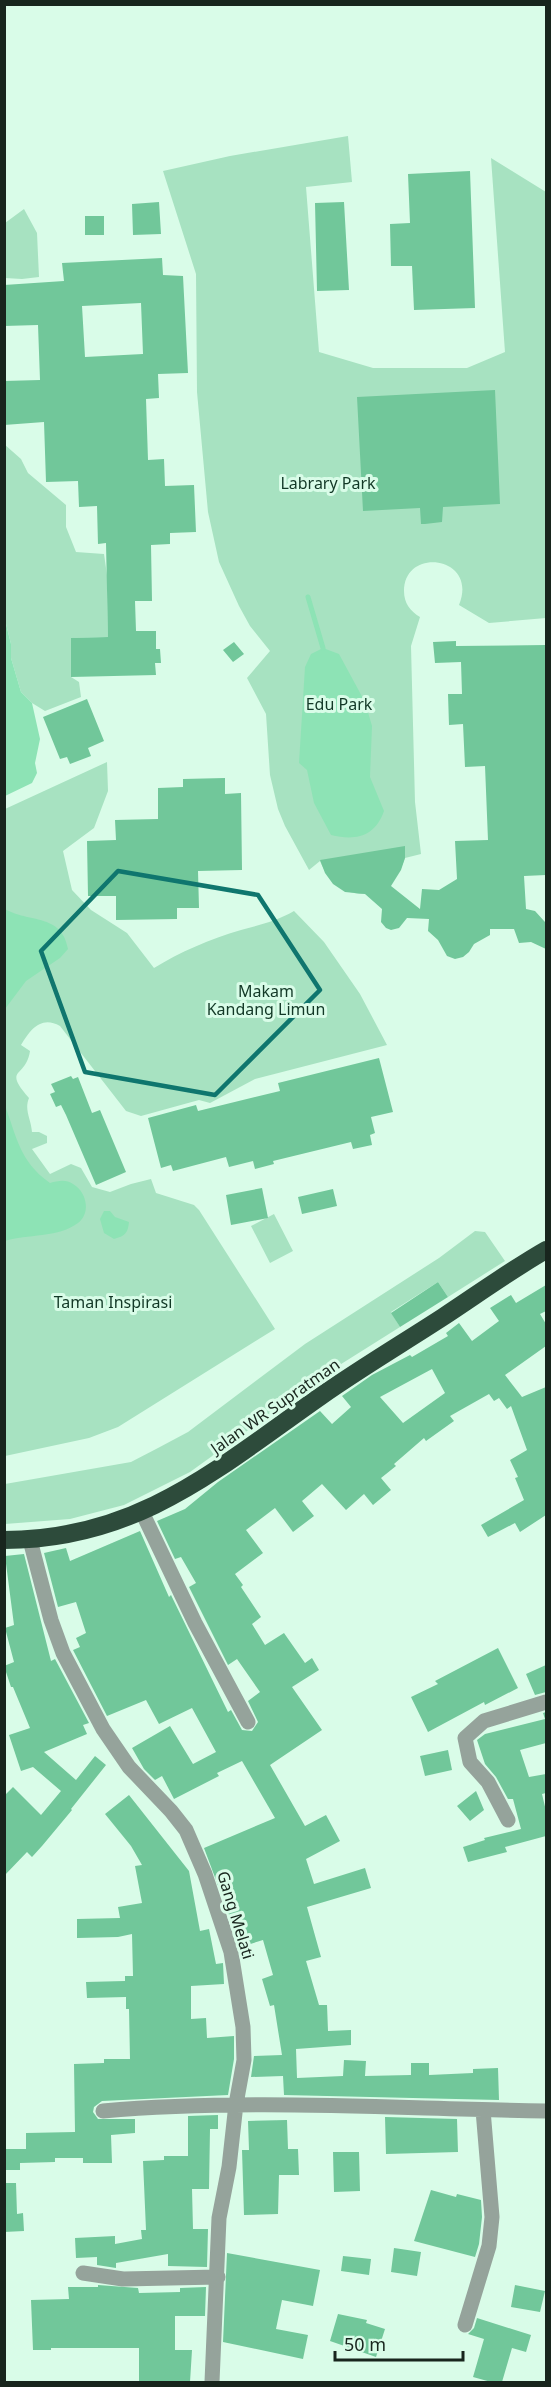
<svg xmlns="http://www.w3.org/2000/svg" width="551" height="2387" viewBox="0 0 551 2387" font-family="'Noto Sans',sans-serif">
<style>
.green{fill:#a7e2c1}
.water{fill:#8de3b5}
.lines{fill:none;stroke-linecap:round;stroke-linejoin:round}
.stream{stroke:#8de3b5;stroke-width:5}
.building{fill:#71c79a;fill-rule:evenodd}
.minor{stroke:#95a39b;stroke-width:15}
.highway{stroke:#2d4b3b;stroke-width:18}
.marked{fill:none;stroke:#0f766e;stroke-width:4.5;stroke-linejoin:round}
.labels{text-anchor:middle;stroke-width:6;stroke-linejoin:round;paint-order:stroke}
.park-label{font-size:16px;fill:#123826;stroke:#d9fce8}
.street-label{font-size:16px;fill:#18251d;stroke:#d9fce8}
</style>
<rect width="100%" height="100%" fill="#d9fce8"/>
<path class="green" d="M348,136l4,46 -46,5 13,165 54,16h94l38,-16 -14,-194 55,34v426l-57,5 -30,-18c20,-49 -55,-59 -55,-14 0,12 6,20 16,26l-9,29 4,156 6,52 -16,4c-15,47 -67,48 -85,3l-11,9 -24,-44 -7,-17 -8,-34 -4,-61 -19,-36 23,-27 -20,-25 -11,-20 -20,-44 -11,-50 -11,-120 -1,-118 -33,-103 67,-15z
M24,209l13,24 2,44 -17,2 -17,-1v-55z
M4,444l17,15 7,14 38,32v22l10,25 28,2 3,21 1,62 -37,1v39l8,5 2,15 -36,14 -13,-8 -11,-11 -10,-34v-14l-6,-24z
M107,762l1,29 -14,37 -31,23 9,39 19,20 36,23 27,35c26,-16 56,-29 87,-38 18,-5 36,-9 53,-19l30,31 36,52 27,51 -132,34 -45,24 -11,-3 -58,16 -15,-5 -66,-85c-19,-11 -30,4 -39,19l9,6c-4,28 -28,16 -1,47 -5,12 2,21 3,34h7l8,4v7l-15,6 18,25 21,-10 10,4 11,19 18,5 21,-8 20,-5 5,14 38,12 5,5 76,119 -157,98 -29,11 -84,18v-647z
M274,1214l19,37 -23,12 -19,-37z
M475,1231l10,1 20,29 -57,36 -10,-15 -47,30 9,15 -70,44 -140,101 -66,33 -54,14 -65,5v-40l126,-22 27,-14 30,-16 117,-88 134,-86z"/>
<path class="water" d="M5,620l6,24v14l10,34 11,11 8,36 -5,24 2,10 -5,10 -27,13z
M323,648l16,6 26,48 7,24 -2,51 14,34c-9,26 -29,30 -53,24l-17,-32 -7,-33 -8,-7 6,-96 6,-13z
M5,909c23,14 57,4 63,40l-8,9 -34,23 -21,28z
M4,1103c13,34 15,58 46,80 8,-2 16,-4 23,1 14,8 18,29 5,39 -20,15 -51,11 -73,18z
M104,1211h6l5,6 14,5c-1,11 -4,14 -15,17l-10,-6 -4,-14z"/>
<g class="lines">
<path class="stream" d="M308,597l15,51"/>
</g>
<path class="building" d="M470,171l5,137 -61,2 -2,-44h-21l-1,-42 20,-1 -2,-49z
M159,202l2,32 -28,1 -1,-31z
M344,202l5,88 -32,1 -2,-88z
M85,216h19v19h-19z
M162,258l1,17 20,1 5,97 -30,1 1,24 -13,1 2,61 16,-1 1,27 29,-1 2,47 -26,1v11l-19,1 1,56h-17l1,30h20v18h4l1,14h-6l1,12 -85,2v-39l37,-1 -2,-94 -8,1 -1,-38 -18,1 -1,-26 -32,1 -2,-60 -40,3v-44l36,-1 -2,-55 -34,1v-41l60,-4 -2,-18zM141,303l2,51 -58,3 -3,-51z
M495,390l5,114 -57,3 -1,15 -17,2h-4l-1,-16 -57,3 -6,-114z
M456,641v5l90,-1v230l-22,1 2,33 9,2 10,11 1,27 -15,-7 -12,1 -5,-14h-24v6l-16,9 -5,8 -6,5 -8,2 -8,-3 -9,-16 -10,-9 1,-12 -22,-1 -8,10 -8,2 -5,-2 -5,-6 1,-13 -17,-15 -20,-2 -12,-8 -8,-11 -5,-13 85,-14v12l-4,12 -10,16 29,23 2,-20 17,1 18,-11 -2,-38 33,-1 -3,-74 -20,1 -2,-43 -14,1 -1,-31h14l-1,-32 -26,1 -2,-21z
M234,642l10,12 -11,8 -10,-12z
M87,699l17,42 -16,7 3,8 -21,8 -3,-7 -7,2 -17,-42z
M225,778v16l16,-1 1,77 -44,1 1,37h-22v11l-61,1v-24h-28l-1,-55 29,-1 -1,-20 43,-1v-31l25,-1v-8z
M379,1058l14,54 -22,5 4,16 -5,2 2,10 -19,4 -2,-7 -78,19 1,3 -19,5 -2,-8 -24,6 -3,-10 -53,14 -2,-6 -10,3 -13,-50 48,-13 2,6 82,-20 -2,-8z
M71,1076l2,3 5,-2 14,36 8,-3 26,62 -30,13 -30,-70 -5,-10 -5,2 -6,-13 5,-2 -4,-8z
M262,1188l6,30 -37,7 -5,-30z
M333,1189l4,17 -35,8 -4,-17z
M438,1282l10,15 -48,30 -9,-14z
M546,1285v26l-6,3 6,10v22l-41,29 17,22 24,-10v128l-26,17 -5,-9 -27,14 -7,-12 43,-25 -9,-22 3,-1 -8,-17 17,-10 -16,-44 -4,3 -8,-11 -5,3 -5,-7 -39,22 4,5 -28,20 -2,-3 -30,26 2,2 -15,12 10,12 -18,15 -9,-11 -18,16 -24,-26 -20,17 12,15 -21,16 -18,-24 -29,22 17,23 -28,21 8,11 -2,2 20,30 -9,7 13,21 19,-12 21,30 7,-5 7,12 -27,17 30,43 -52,35 35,61 21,-11 14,26 -34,18 8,25 51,-16 6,20 -64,19 14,50 -15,4 13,44h8l1,26 23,-1v15l-55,4 1,29 46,-2 1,-16 22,1 -1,15 46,-1v-12h18v12l44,-2v-4l25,-1 1,32 -215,-5 -1,-19 -32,1 3,-21 28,-1 -8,-50 -4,1 -8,-27 11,-4 -10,-35 -22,7 -37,-99 71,-30 -33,-57 -25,12 2,3 -45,23 -12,-23 -7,4 -11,-11 -12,-21 38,-22 23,38 23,-12 -24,-44 -33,16 -13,-24 -39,16 -34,-66 7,-3 -4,-9 10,-5 -10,-31 -18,5 -14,-54 22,-5 4,13 70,-30 29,66 2,-2 57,117 3,-2 11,20 10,1 6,-9 -10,-21 12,-9 -23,-33 -9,6 -39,-78 7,-4 -15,-26 -6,2 -18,-38 28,-12 33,-27 102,-71 12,13 19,-17 -9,-11 30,-21 38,-20 2,2 36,-21 -2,-3 13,-10 13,18 27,-20 -9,-13 21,-13 5,8zM432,1369l13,24 -42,30 -23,-26z
M24,1554l27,107 4,-2 34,64 -6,2 4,9 -43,18 32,28 19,-24 11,9 -35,44 1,1 -30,36 -10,11 -5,-5 -23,24v-80l9,-9 28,28 20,-24 -28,-24 -12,4 -12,-36 21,-7 -17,-41h-2l-7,-21 10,-4 -9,-34 9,-3 -9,-69z
M498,1648l20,40 -33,17 -1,-3 -56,30 -17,-35 27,-13 -3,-3z
M546,1665v27l-11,3 -9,-21z
M546,1712v31l-26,7 9,27 17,-3v19l-4,1 4,17v25l-41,11 2,5 -39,10 -5,-15 22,-7 -1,-2 37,-9 -8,-30h-5l-12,-22 -11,-13 -8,-24 8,-6 60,-15 -2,-6z
M448,1750l4,20 -27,6 -5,-20z
M476,1791l8,19 -14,11 -13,-15z
M129,1795l60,76 11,60 9,-2 7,35 7,-1 1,21 -33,2v33l15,-1 1,20 27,-2v23l-6,36 -126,6 -8,6 -1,5 5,7h37v14l-24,2 1,28h-29v-5h-28v4l-35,1v7h-16v-21h22v-16l49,-1 -1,-68 30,-1v-4h26l-1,-50h-3v-12l-39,1 -1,-16 39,-1v-5h8l-1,-42 -14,3 -41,1v-19l43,-1 -2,-11 24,-4 -7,-37 7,-1 -11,-19 -26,-32z
M218,2115v14h-8l-1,60h-17l1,40h15l-1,38 -39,-1v-12l-52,9v5l-19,-3v-8l-21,1 -1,-20 40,-2v8l27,-5 -1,-9h5l-3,-69 21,-1v-4h24v-40z
M385,2117l72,2 1,33 -72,2z
M287,2120l1,29h10l1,26h-20l-1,39 -34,1 -2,-65h7l-1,-29z
M333,2152h26l1,39 -26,1z
M4,2183h12l1,31 6,-1 1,18 -20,1z
M431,2190l25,7 1,-3 24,6 1,17 -3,27 -4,13 -61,-16z
M394,2248l27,4 -4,24 -26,-4z
M227,2253l93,17 -7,36 -31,-6 -6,29 32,6 -5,24 -80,-17z
M343,2256l28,3 -2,16 -28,-4z
M98,2285l40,3 1,5 41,-1v-4l26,-1 -1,29h-30v34h17l-2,32h-51v-34h-88v2h-18l-2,-50 38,-1 -1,-12h30z
M515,2285l30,6 -5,21 -29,-5z
M338,2314l29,6 -1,3 19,6 -9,28 -46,-16z
M477,2318l54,17 -5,17 -14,-4 -10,34h-11l-18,-5 11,-38 -16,-5 6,-6z"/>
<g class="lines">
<path class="minor" d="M142,1512l53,111 53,99
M30,1540l21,80 12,33 40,76 26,38 42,44 15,19 19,44 26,78 12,75 1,33 -8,44 -7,63 -10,51 -7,164
M508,1820l-20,-38 -18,-20 -5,-24 19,-17 62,-19
M103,2111c147,-13 296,-2 443,0
M83,2273l40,6 95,-2
M465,2325l24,-79 3,-29 -9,-107"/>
<path class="highway" d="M4,1540c134,0 214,-72 317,-144 40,-28 82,-53 122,-79 35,-23 68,-47 103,-67"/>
</g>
<path class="marked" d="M118,871l140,24 62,95 -105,105 -130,-23 -44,-121z"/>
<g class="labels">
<g class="park-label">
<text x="328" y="489">Labrary Park</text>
<text x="339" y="710">Edu Park</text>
<text x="266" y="997">Makam<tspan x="266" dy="18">Kandang Limun</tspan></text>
<text x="113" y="1308">Taman Inspirasi</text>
</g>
<g class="street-label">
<text transform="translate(275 1406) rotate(-35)" y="6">Jalan WR Supratman</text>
<text transform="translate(236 1915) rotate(73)" y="6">Gang Melati</text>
</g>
</g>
<rect width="551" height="2387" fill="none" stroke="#18251d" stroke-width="12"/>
<path d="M335 2351v9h128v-9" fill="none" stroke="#18251d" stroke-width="3"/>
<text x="344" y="2351" font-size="18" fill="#18251d" stroke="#d9fce8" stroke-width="4.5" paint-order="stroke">50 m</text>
</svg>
